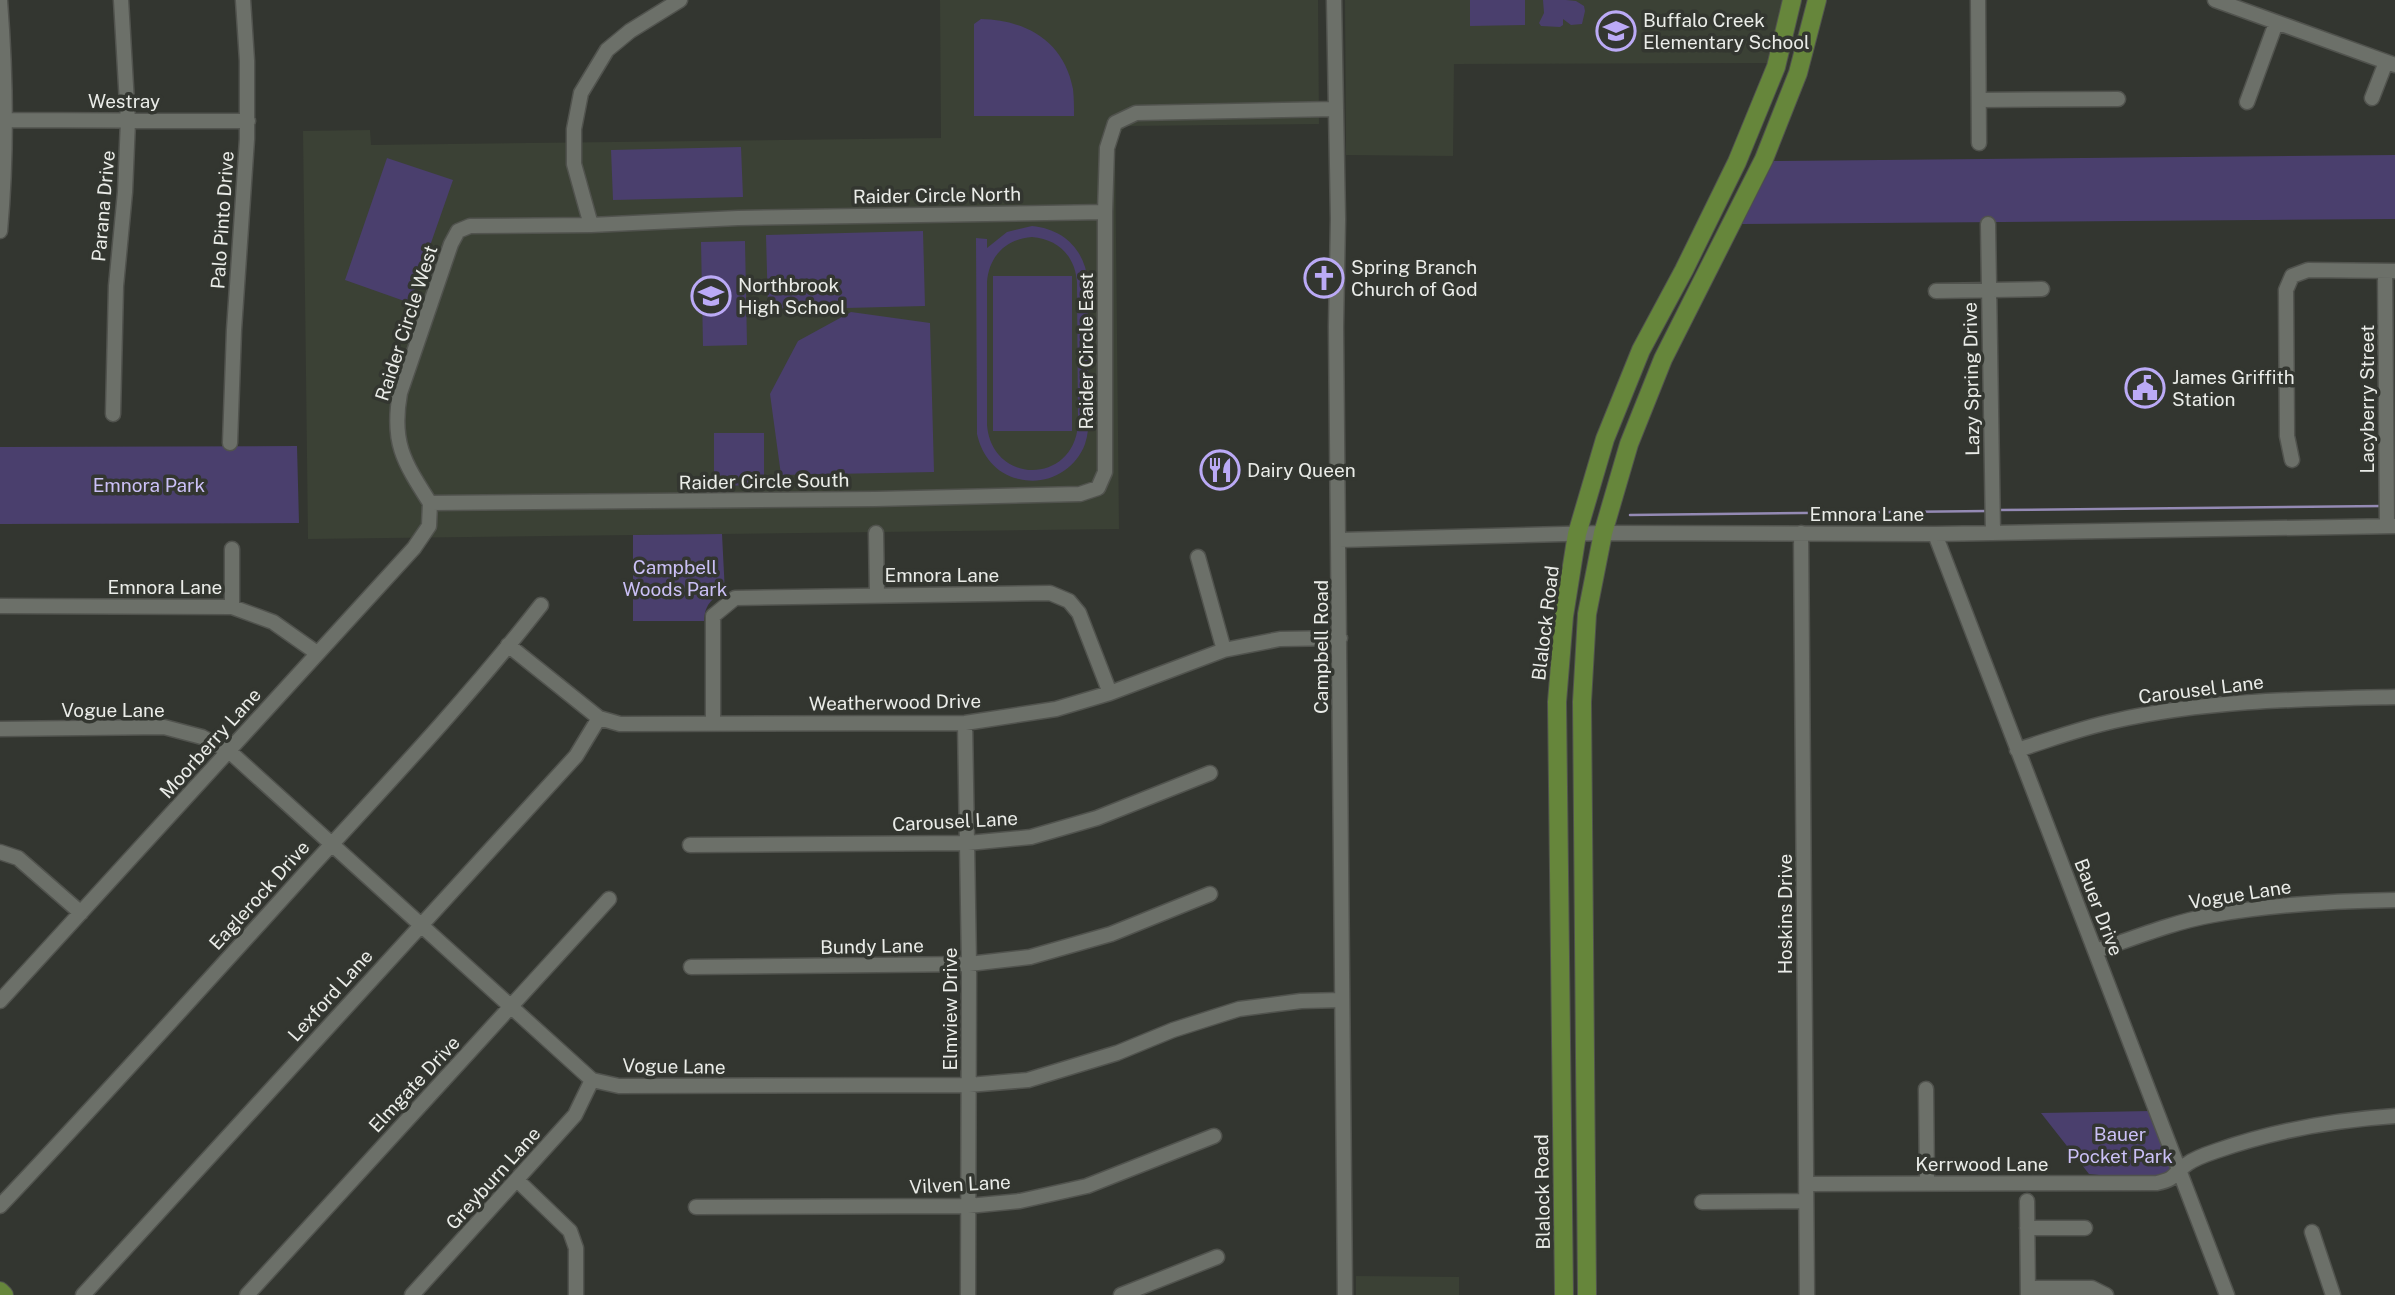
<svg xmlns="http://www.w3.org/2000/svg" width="2395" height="1295" viewBox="0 0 2395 1295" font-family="'Public Sans',sans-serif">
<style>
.built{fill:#3b4135}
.green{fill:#4a3f6d;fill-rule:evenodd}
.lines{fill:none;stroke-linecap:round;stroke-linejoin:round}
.stream{stroke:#948ab4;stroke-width:2.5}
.minor-casing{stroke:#51534e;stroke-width:17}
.major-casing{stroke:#51534e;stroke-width:20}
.minor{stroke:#6c7069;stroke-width:14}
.major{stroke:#66863b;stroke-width:18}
.labels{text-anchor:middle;stroke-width:7;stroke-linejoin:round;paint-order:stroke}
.poi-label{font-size:19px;fill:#eaece8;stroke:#333630;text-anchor:start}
.street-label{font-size:19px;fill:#eaece8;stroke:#333630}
.park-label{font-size:19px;fill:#cbc0f6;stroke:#333630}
</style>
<rect width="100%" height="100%" fill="#333630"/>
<path class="built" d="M940,0h378l1,124 -193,2 -11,13 4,390 -811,10 -5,-408 67,-1 1,15 570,-7z
M1345,0h440l-15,63 -316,1 -1,92 -107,-1z
M1356,1276l103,1v18h-103z"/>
<path class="green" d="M1470,0h55v25l-55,1z
M1543,0h23l10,1 8,5 1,5 -3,13 -11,1 -8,-6v6l-3,2 -19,-1 -2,-3 5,-10z
M981,19c45,1 83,22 92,70 1,9 1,19 1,27h-100v-92z
M741,147l2,50 -130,3 -2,-50z
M2395,155v64l-653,5 32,-63z
M387,158l66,22 -43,123 -65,-23z
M1032,226c32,3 53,24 56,56 0,34 0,69 0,103 0,19 3,41 -3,59 -10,27 -39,42 -66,35 -23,-5 -37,-23 -42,-45l-1,-196 11,1v9l20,-16zM1032,237c26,2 43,19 45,45l1,143c-5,60 -86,60 -91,0v-143c2,-26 19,-43 45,-45z
M923,231l2,75 -157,4 -2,-75z
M745,241l2,104 -44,1 -2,-104z
M993,276h79v155h-79z
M851,312l79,11 4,149 -153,3 -11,-81 28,-53z
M714,433h50v52l-50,1z
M297,446l2,77 -299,1v-77z
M722,534l3,59c-14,5 -20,12 -21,28h-71v-86z
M2151,1111l21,58 -4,6 -48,2 -31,-3 -48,-61z"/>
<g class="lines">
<path class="stream" d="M1998,510l385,-4
M1630,515l358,-4"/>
<g class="minor-casing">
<path id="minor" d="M1334,0l4,219 -2,108 9,968
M1978,0l1,143
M2215,0l180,65
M0,1c6,77 7,153 0,230
M2372,98l14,-36
M1979,100l139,-1
M2247,102l29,-79
M0,120l248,1
M1988,224l5,309
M591,225l-17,-61v-35l7,-36 26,-43 23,-19 50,-31
M2385,271l2,255
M1936,291l106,-2
M113,414l3,-128 9,-94 3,-71 -7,-121
M230,443l4,-113 13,-191v-78l-4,-61
M2292,460l-5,-24 -1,-146 6,-14 16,-6 87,1
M430,503l445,-4 205,-5 18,-6 7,-16v-260l2,-64 8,-25 21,-10 199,-4
M430,503c-26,-41 -39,-60 -30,-110l51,-149 7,-13 12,-5 121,-1 147,-7 367,-6
M876,533l1,61
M1801,533l6,762
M1935,534l292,761
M1340,540l263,-7 332,1 460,-8
M232,549v58
M1198,557l26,93
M0,606l232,1 41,15 44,31
M508,645l91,73 21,6 345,-1 91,-14 54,-16 114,-43 56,-11 60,-1
M713,722v-106l22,-18 315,-5 19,8 10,12 31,80
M965,723l4,241 -1,331
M0,729l164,-2 38,10 27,14 363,329 27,6 350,-1 59,-5 89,-27 56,-23 66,-21 62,-8 41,-1
M2017,750c32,-10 64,-22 97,-29 93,-21 186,-22 281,-24
M690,845l278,-2 63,-6 66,-19 113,-45
M0,852l18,6 63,55
M2096,951c38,-13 77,-29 117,-36 60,-11 121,-14 182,-15
M691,967l278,-3 61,-7 81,-23 99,-40
M0,1001l414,-453 15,-22 1,-23
M1926,1089l1,95
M517,1180l53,51 6,17v47
M1806,1184l351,-1c22,-5 14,-9 30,-19 8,-6 20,-10 29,-13 57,-20 119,-31 179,-35
M2027,1201l1,94
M1702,1202l104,-1
M0,1206c105,-111 207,-224 309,-337 79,-86 160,-172 232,-264
M696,1207l272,-1 52,-5 67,-15 127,-50
M2027,1228h58
M2312,1232l21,63
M2028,1288h64l14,7
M83,1295l493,-539 23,-38
M247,1295l362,-396
M412,1295l163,-180 17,-35
M1121,1295l96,-38"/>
</g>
<g class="major-casing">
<path id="major" d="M0,1291l4,4
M1564,1295l-7,-593 7,-86 13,-82 28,-95 36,-89 43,-80 53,-108 39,-95 16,-67
M1587,1295l-5,-593 5,-88 16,-81 26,-89 34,-85 101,-200 34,-86 19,-73"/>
</g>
<use href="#minor" class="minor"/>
<use href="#major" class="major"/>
</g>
<defs>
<g id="school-ring" transform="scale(2.0125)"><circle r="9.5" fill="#333630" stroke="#bbaaf6" stroke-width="1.5"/><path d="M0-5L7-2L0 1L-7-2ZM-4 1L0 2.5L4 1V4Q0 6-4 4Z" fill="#bbaaf6"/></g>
<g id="church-ring" transform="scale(2.0125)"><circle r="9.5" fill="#333630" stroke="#bbaaf6" stroke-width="1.5"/><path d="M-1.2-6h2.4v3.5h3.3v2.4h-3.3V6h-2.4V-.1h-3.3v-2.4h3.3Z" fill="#bbaaf6"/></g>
<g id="civic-ring" transform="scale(2.0125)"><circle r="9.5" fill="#333630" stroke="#bbaaf6" stroke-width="1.5"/><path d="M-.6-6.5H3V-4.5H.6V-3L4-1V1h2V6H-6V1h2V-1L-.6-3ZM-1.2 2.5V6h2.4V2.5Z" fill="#bbaaf6"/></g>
<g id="restaurant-ring" transform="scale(2.0125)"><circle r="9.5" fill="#333630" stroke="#bbaaf6" stroke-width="1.5"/><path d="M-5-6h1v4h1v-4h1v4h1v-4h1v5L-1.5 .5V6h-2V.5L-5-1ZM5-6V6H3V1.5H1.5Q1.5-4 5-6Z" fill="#bbaaf6"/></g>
</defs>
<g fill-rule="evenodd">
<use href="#school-ring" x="1616" y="31"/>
<use href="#church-ring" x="1324" y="278"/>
<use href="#school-ring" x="711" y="296"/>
<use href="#civic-ring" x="2145" y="388"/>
<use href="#restaurant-ring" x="1220" y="470"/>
</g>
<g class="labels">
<g class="poi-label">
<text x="1643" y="27">Buffalo Creek<tspan x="1643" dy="22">Elementary School</tspan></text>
<text x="1351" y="274">Spring Branch<tspan x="1351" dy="22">Church of God</tspan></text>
<text x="738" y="292">Northbrook<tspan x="738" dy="22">High School</tspan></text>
<text x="2172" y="384">James Griffith<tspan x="2172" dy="22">Station</tspan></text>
<text x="1247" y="477">Dairy Queen</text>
</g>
<g class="street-label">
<text x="124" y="108">Westray</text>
<text transform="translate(937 195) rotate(-1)" y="7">Raider Circle North</text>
<text transform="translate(103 206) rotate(-85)" y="7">Parana Drive</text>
<text transform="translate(222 220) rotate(-86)" y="7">Palo Pinto Drive</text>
<text transform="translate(406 323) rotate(-72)" y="7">Raider Circle West</text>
<text transform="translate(1086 351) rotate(-90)" y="7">Raider Circle East</text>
<text transform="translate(1971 379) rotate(-91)" y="7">Lazy Spring Drive</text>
<text transform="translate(2367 399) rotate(-90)" y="7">Lacyberry Street</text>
<text transform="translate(764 481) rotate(-1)" y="7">Raider Circle South</text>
<text x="1867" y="521">Emnora Lane</text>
<text x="942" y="582">Emnora Lane</text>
<text x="165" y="594">Emnora Lane</text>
<text transform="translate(1545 623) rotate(-83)" y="7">Blalock Road</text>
<text transform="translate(1321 647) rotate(-90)" y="7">Campbell Road</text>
<text transform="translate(2201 689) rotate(-7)" y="7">Carousel Lane</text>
<text transform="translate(895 702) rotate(-1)" y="7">Weatherwood Drive</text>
<text x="113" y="717">Vogue Lane</text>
<text transform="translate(210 743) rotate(-48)" y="7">Moorberry Lane</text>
<text transform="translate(955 821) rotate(-3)" y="7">Carousel Lane</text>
<text transform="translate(2240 894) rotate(-9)" y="7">Vogue Lane</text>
<text transform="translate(259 895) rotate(-48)" y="7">Eaglerock Drive</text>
<text transform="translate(2099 907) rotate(69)" y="7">Bauer Drive</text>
<text transform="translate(1785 914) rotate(-90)" y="7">Hoskins Drive</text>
<text transform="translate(872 946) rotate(-1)" y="7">Bundy Lane</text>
<text transform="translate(330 995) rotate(-48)" y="7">Lexford Lane</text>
<text transform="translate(950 1009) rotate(-90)" y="7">Elmview Drive</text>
<text transform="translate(674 1066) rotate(1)" y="7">Vogue Lane</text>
<text transform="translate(414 1084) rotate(-47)" y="7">Elmgate Drive</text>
<text x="1982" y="1171">Kerrwood Lane</text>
<text transform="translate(493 1178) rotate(-48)" y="7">Greyburn Lane</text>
<text transform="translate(960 1184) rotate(-3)" y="7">Vilven Lane</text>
<text transform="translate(1542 1192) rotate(-91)" y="7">Blalock Road</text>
</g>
<g class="park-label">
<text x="149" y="492">Emnora Park</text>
<text x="675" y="574">Campbell<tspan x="675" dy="22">Woods Park</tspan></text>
<text x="2120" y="1141">Bauer<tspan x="2120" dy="22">Pocket Park</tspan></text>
</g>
</g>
</svg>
